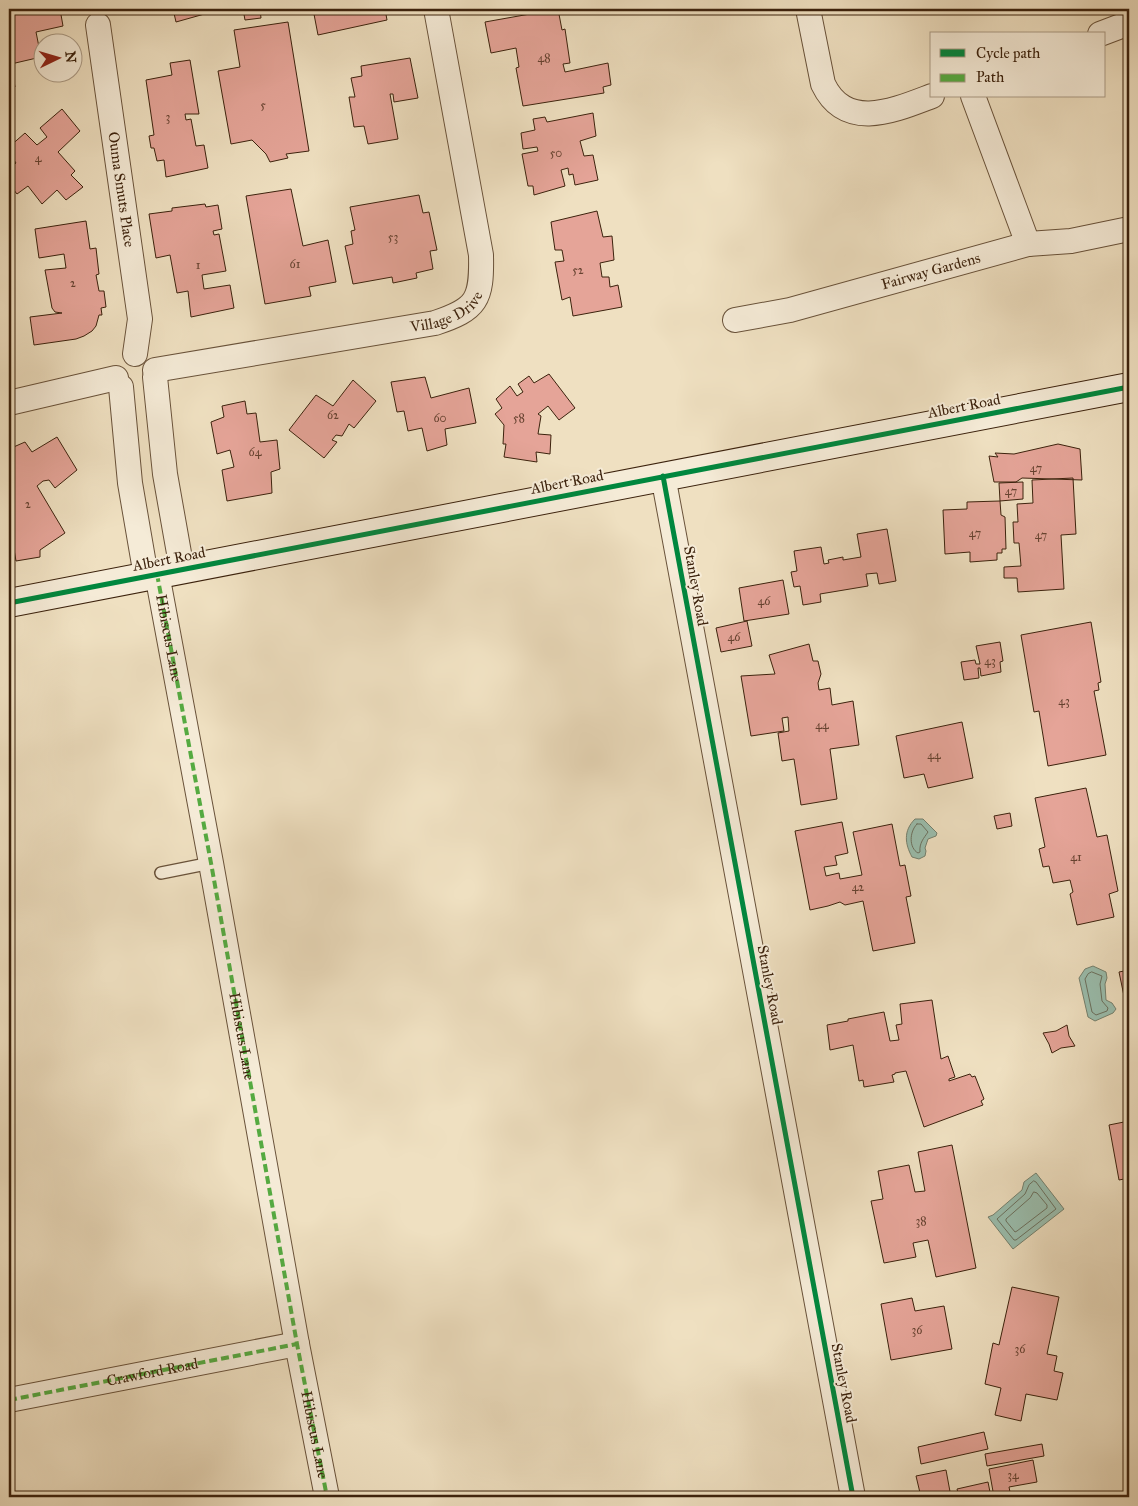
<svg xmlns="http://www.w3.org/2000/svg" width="1138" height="1506" viewBox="0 0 1138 1506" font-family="'IM FELL Great Primer',serif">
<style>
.water{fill:#9abeae;stroke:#74806e}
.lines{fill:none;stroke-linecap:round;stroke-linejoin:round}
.shore{stroke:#6b705e;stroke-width:1}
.building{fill:#e5a498;stroke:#3c220d}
.lane-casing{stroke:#69523a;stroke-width:14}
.street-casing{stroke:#69523a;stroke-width:26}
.secondary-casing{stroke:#3c220d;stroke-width:30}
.lane{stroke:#f5ebd7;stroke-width:11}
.street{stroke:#f5ebd7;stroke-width:24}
.secondary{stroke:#f5ebd7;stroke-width:28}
.quiet{stroke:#55aa41;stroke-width:4;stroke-dasharray:8 4;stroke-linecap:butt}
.cycleway-casing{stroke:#f5ebd7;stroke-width:8}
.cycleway{stroke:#00873e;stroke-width:5}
.labels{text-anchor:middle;stroke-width:4;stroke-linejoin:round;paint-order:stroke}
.number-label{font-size:12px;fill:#664230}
.street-label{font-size:15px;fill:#3c220d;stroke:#f5ebd7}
</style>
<rect width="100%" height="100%" fill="#efe0c1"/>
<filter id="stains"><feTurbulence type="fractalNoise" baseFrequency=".004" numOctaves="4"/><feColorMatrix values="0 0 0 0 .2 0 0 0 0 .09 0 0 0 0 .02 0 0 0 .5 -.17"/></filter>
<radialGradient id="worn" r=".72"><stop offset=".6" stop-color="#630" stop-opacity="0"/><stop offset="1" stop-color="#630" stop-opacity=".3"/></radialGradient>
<path class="water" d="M915,819h8l14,14 -1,3 -8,3 -3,9 1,3 -1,5 -6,3 -7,-2c-7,-13 -9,-26 3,-38z
M1093,966l13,6 1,6 -2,6 1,16 6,3 4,6 -3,4 -18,8 -7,-4 -9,-39 6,-9z
M1036,1173l28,36 -51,40 -25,-32 5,-2 29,-25 2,-8z"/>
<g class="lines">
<path class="shore" d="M917,824h4l7,8c-4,6 -9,11 -8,20l-2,1c-9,-5 -9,-21 -1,-29z
M1092,972l10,4 -2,8 2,17 6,7 -1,3 -11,4 -4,-3 -7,-33 3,-5z
M1034,1181l2,1 20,27 -40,31h-2l-17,-21 28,-25 4,-9z
M1034,1192l3,1 10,12v3l-30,23 -2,1 -9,-11v-2l24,-21z"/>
</g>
<path class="building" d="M9,9h51l3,17 -27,6 5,25 -30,7 4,23 -6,2z
M173,9h34l1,4 -32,9z
M243,9h17l1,9 -16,2z
M313,9h72l2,11 -69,15z
M558,9l4,21 3,-1 5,34 -7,1 2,8 43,-9 3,22 -8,2 1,6 -81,13 -7,-38 3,-1 -3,-19 -25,5 -6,-31z
M288,22l21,129 -23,3 2,4 -18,4 -4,-8 -14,-14 -21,4 -13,-73 22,-4 -6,-37z
M410,58l8,40 -24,4 -1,-8h-3l8,45 -30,5 -4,-18 -10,1 -5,-30h6l-4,-19 11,-2 -1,-10z
M190,60l9,54h-14l1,6 5,-1 5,27 8,-1 4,23 -42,9 -2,-17 -7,1 -3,-13h-3l-2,-12 5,-1 -8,-55 26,-5 -2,-12z
M62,109l18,22 -22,21 17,19 -4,4 12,12 -17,13 -9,-10 -15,14 -14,-18 -11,8 -8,-10v-15l7,-6 -7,-10v-6l16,-14 12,12 10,-8 -7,-9z
M593,113l3,23 -16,5 4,15 9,-1 5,25 -23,5 -2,-11 -4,1 -1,-7 -7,2 4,16 -31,9 -1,-9h-5l-6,-32 16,-3 -1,-4 -14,2 -2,-16 14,-3 -2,-11 12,-2 2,5z
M291,189l12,57 25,-6 8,42 -27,5 2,9 -46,8 -19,-108z
M419,195l4,18 6,-1 8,38 -7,1 3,18 -17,4 1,5 -24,5 -1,-6 -39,7 -8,-38 8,-2 -2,-13 4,-1 -5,-23z
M205,204l1,3 12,-2 4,24 -9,2 1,4 5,-1 7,37 -24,4 2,14 26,-4 4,23 -43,9 -3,-26 -11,2 -7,-38 -14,3 -7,-44 23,-3v-3z
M597,211l6,26 9,-1 2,24 -14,3 2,14h7l1,10 8,-2 4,22 -49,9 -3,-19 -8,3 -7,-38 9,-1 -2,-11h-7l-4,-28z
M86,221l4,28 6,-1 3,26 -3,1 3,16h5l2,16 -5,1 1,7h-3l-3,11 -4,5 -8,5 -8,3 -42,6 -4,-28 32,-4 -7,-1 -3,-4 -7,-38 21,-2 -2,-14 -25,4 -4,-29z
M549,374l26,34 -16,12 -11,-14 -10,8 3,2 -3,18 13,1 -1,19 -14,-2 1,10 -33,-5 2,-13h-3l1,-19 -9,-11 7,-6 -6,-9 14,-13 7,10 6,-4 -5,-8 11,-8 5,7z
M425,377l6,21 38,-10 7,35 -31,6 2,16 -20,6 -5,-23 -14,3 -4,-20 -7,1 -6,-30z
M353,380l23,21 -22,27 -5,-4 -7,12 -6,-1 -4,5 5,2 -13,16 -35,-28 27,-35 17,11z
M245,401l2,13 9,-1 4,29 17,-2 3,29 -9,3 1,21 -45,8 -5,-31 12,-3 -4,-17 -13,4 -6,-32 13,-5 -2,-11z
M57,437l20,33 -22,18 -6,-8 -6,1 -6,5 28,47 -25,17v7l-24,4 -7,-41v-71l16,-7 7,10z
M1058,444l22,5 2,31 -60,-2 -6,4h-22l-5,-26 9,1 -3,-4 19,1z
M1073,478l3,56 -15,1 3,54 -46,3 -1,-14h-13v-11l17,-1 -2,-23h-5l-1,-21h5l-1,-18 16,-1 -1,-23z
M1023,482v17l-23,2 -1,-18z
M1000,501l1,14 4,2 1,32h-4v4h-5v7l-27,2v-10l-25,2 -2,-44 24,-1v-7z
M887,529l9,52 -17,3 -2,-11 -11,1 2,12 -48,8 1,8 -18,3 -3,-19 -6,1 -3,-15 6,-1 -3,-20 27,-4 3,17 5,-1 -1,-3 15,-3v3l18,-3 -4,-23z
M783,580l6,34 -45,7 -5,-33z
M747,621l5,25 -31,6 -5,-24z
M1091,622l10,60 -3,1 1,7 -5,1 12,64 -58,11 -9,-55 -5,1 -13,-77z
M1000,642l3,19 -3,1 1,10 -20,4 -1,-8h-2l1,10 -15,2 -3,-18 14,-2 1,4h4l-4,-18z
M809,644l4,17h5l3,13 -3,9 1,7 11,-2 2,17 21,-4 6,44 -29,4 7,50 -36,6 -7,-46 -12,2 -4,-28 11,-2 -1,-14 -6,1 2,13 -33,5 -10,-60 34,-2 -6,-19z
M962,722l11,56 -45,10 -4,-14 -20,4 -8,-42z
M1086,788l11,49 10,-2 11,56 -9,3 5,23 -37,8 -7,-31 3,-2 -3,-12 -17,3 -4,-17 -6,1 -4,-18 6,-2 -10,-49z
M1010,813l2,13 -15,3 -3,-13z
M842,822l6,31 -13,3 2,9 -13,2 2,9 13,-3 1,6 22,-4 -9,-43 39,-8 8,42 5,-1 6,31 -5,1 9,46 -42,8 -10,-50 -18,4 -5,-3 -12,4 -18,4 -15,-79z
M1129,970v25l-5,1 -5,-24z
M932,1000l9,59 7,-3 7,21 -6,2v2l21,-7 2,3 3,-1 9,23 -3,2 2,4 -59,22 -18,-56 -11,2v1l-3,1 2,7 -30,5 -1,-7 -4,1 -6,-36 -23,5 -3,-25 21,-4v-2l36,-7 6,29 9,-1 -3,-15 6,-1 -2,-20z
M1067,1025l2,11 6,10 -14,2 -9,5 -3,-9 -6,-11 13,-2z
M1129,1121v57l-10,2 -10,-55z
M952,1145l24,123 -40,9 -8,-37 -15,3 3,14 -32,6 -13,-62 12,-2 -5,-28 31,-6 6,27 10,-1 -7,-39z
M1129,1266v20l-4,-19z
M1012,1287l47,10 -12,57 10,2 -3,15 9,2 -6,27 -31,-6 -5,27 -26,-6 6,-27 -16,-4 8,-41 6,2z
M912,1298l3,13 29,-5 8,43 -61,11 -10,-56z
M984,1432l4,17 -67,15 -3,-17z
M1042,1444l2,12 -57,10 -2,-12z
M1033,1460l4,22 -28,5 2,10h-17l-5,-28z
M946,1470l5,27h-30l-5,-21z
M988,1482l3,15h-32l-2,-8z"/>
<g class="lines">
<g class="lane-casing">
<path id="lane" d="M161,873l50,-10"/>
</g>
<g class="street-casing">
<g id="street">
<path d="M808,9l15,75c23,48 72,26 109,12"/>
<path id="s1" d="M98,25l42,294 -5,35"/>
<path d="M1100,34l29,-11"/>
<path d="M973,96l55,148"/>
<path id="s2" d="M735,320l55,-10 238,-66 43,-3 58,-12"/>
<path id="s3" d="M155,370l280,-47c42,-14 47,-23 46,-68l-45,-246"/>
<path d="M155,377l10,97 17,96"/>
<path d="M121,387l9,96 16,93"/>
<path d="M9,403l107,-25"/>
<path d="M663,476l190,1021"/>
<path d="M157,574l54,289 86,481 30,153"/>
<path d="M9,1400l288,-56"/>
</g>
</g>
<g class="secondary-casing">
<path id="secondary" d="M9,603l1120,-216"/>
</g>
<use href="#lane" class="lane"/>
<use href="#street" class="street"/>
<use href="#secondary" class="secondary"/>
<g class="quiet">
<path id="s4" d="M157,574l54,289 86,481 30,153"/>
<path id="s5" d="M9,1400l288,-56"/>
</g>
<g class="cycleway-casing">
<path id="cycleway" d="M663,476l190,1021
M9,603l1120,-216"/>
</g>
<use href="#cycleway" class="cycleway"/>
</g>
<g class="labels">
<g class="number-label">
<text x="544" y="62">48</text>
<text x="263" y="109">5</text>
<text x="168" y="121">3</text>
<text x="556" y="157">50</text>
<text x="38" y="162">4</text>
<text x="393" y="241">53</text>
<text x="295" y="268">61</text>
<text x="198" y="269">1</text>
<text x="578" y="274">52</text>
<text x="73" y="287">2</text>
<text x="333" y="419">62</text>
<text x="440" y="422">60</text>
<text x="519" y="422">58</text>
<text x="255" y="456">64</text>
<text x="1036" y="472">47</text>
<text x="1011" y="495">47</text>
<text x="28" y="508">2</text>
<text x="975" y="537">47</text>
<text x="1041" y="539">47</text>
<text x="764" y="605">46</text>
<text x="734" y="641">46</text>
<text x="990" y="665">43</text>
<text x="1064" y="705">43</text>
<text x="822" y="729">44</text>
<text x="934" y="759">44</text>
<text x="1076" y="861">41</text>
<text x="858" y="891">42</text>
<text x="921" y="1225">38</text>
<text x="917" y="1334">36</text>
<text x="1020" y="1353">36</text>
<text x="1013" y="1479">34</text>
</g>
<g class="street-label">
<text dy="5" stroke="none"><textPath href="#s1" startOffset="166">Ouma Smuts Place</textPath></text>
<text dy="5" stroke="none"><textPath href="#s2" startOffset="202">Fairway Gardens</textPath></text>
<text dy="5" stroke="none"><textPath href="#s3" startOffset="299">Village Drive</textPath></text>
<text transform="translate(964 406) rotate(-11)" y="5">Albert Road</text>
<text transform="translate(567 482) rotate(-11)" y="5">Albert Road</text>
<text transform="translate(169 559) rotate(-11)" y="5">Albert Road</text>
<text transform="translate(696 586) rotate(80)" y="5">Stanley Road</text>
<text dy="5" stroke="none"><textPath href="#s4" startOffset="65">Hibiscus Lane</textPath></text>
<text transform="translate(770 985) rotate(79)" y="5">Stanley Road</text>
<text dy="5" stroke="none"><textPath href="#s4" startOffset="470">Hibiscus Lane</textPath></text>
<text dy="5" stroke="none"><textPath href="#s5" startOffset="146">Crawford Road</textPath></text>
<text transform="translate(844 1383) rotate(79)" y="5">Stanley Road</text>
<text dy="5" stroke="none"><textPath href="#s4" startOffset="875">Hibiscus Lane</textPath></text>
</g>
</g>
<rect width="1138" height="1506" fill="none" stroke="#efe0c1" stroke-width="30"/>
<rect x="10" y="10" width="1118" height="1486" fill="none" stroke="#3c220d" stroke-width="2.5"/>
<rect x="15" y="15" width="1108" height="1476" fill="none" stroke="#3c220d"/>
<rect x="930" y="32" width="175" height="65" fill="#f5ebd7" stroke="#ab9b86"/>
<rect x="940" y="49" width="25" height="8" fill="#00873e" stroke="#ab9b86"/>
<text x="976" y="58" font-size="15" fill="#3c220d">Cycle path</text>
<rect x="940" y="74" width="25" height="8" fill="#55aa41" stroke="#ab9b86"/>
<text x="976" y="82" font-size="15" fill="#3c220d">Path</text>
<g transform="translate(58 58) rotate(85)"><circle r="24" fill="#f5ebd7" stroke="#ab9b86"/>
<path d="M0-4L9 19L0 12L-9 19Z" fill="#8f2418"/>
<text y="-8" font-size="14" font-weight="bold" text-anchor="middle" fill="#3c220d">N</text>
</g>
<rect width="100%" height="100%" filter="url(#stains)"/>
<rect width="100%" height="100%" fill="url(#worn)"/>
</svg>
